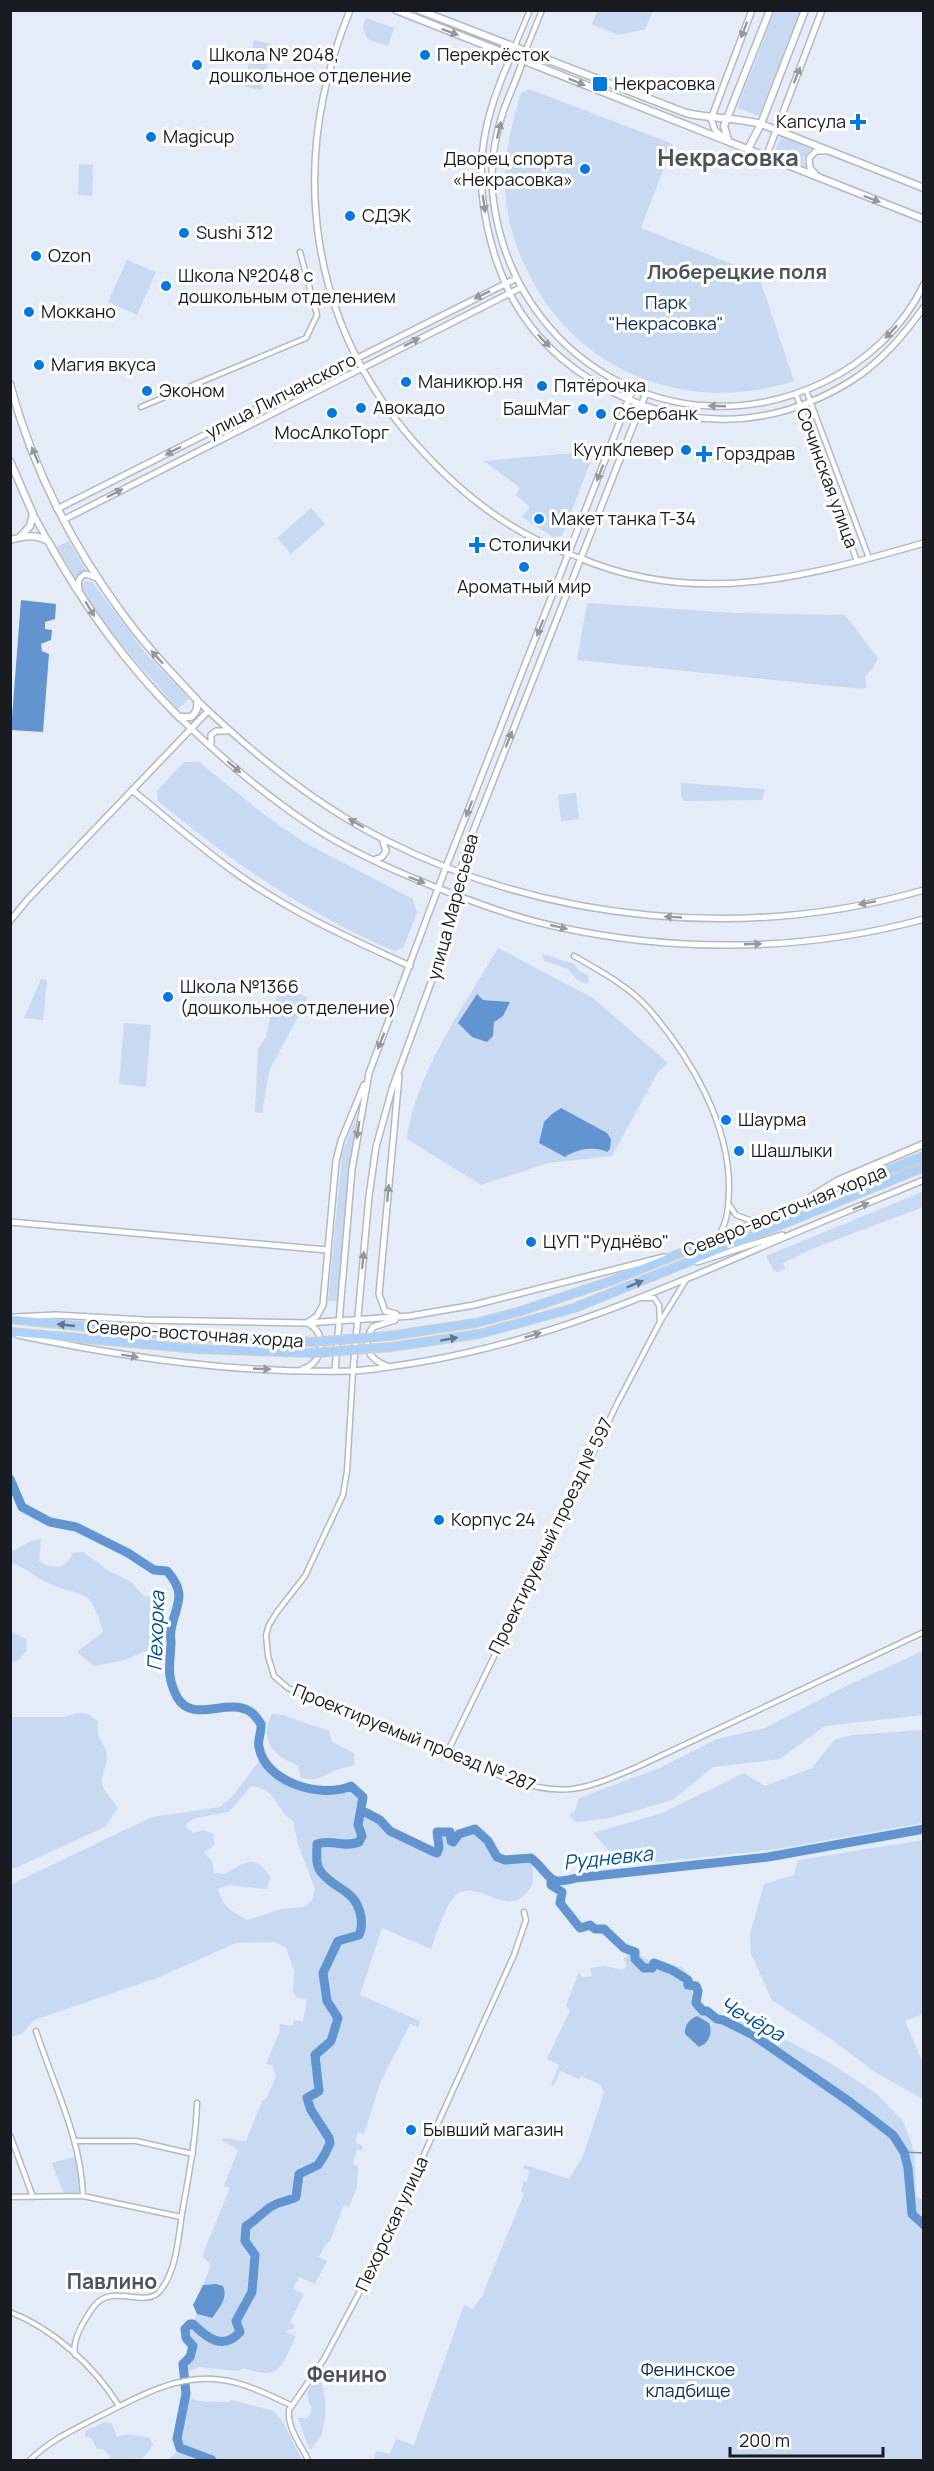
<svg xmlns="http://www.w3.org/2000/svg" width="934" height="2471" viewBox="0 0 934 2471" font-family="Manrope,sans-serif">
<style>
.green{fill:#c7daf2;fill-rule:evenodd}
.water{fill:#6294d0}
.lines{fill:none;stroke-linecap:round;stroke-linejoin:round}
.stream{stroke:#6294d0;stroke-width:1.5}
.river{stroke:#6294d0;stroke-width:9}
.minor-casing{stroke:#b1b9c4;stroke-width:7}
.tertiary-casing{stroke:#b1b9c4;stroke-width:8}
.secondary-casing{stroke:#b1b9c4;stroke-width:9}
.trunk-casing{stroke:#cccdce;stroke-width:10}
.minor{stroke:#fff;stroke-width:4}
.tertiary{stroke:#fff;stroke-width:5}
.secondary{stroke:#fff;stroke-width:6}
.trunk{stroke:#aad0fc;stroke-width:7}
.trunk-bridge-casing{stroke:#cccdce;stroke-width:10;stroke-linecap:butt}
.trunk-bridge{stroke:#aad0fc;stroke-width:7}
.oneway{fill:#97989a}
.oneway2{fill:#61768e}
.poi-dot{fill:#0279e0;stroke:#fff;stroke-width:2}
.labels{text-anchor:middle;stroke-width:6;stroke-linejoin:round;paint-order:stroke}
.poi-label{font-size:18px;fill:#181b1f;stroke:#fff;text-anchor:start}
.park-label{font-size:18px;fill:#092d54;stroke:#fff}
.street-label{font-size:18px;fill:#181b1f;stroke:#fff}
.neighbourhood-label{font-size:20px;font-weight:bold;fill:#4b535c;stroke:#fff}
.water-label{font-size:20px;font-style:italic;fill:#025097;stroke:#fff}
.quarter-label{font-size:21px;font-weight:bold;fill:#4b535c;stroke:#fff}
.district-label{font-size:24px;font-weight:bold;fill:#4b535c;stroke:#fff}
</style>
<rect width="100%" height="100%" fill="#e3ecf7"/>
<path class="green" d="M597,11v-1l56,1 -8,18 -26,6 -27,-10z
M775,11h25l-41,105 -22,-8z
M366,18l28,10 -6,18 -21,-7 -4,-13z
M254,40l18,4 -10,46 -18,-4z
M529,89l144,55 -32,84 109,43 2,-5 4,1 38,114c-104,34 -216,-7 -265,-107 -15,-29 -24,-60 -24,-92 0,-30 7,-60 16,-89z
M781,137l31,12 -9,9 3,9 -31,-13 -1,-3z
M79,164l14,1 -1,31 -14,-1z
M127,260l29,12 -19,43 -29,-13z
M573,453l19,5 -30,78 -9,1 -31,-20 8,-10 -14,-12 4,-7 -36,-27z
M311,508l14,16 -34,30 -14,-16z
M69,541l17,29 -11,7 -18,-30z
M86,581l6,1 52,69 45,48 -11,10 -66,-75 -30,-45 1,-6z
M587,603l148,10 110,2 33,43 -4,8 -9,11 2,10 -5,2 -285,-29z
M184,762h15l67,54 41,28 106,55 4,14 -14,35 -9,3c-90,-39 -161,-88 -236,-150l-1,-10z
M681,783l84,6 -3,11 -77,1 -4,-4z
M576,793l3,26 -18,2 -3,-26z
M498,948l95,50 75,65 -10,9 -46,84 -64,7 -67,22 -74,-46c8,-66 58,-134 91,-191zM477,994l6,6 26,2 -15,20v9zM566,1110l32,38 -26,4 -32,-10z
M542,955c12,0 19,7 31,8l6,8 9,4 1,7 -3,2 -9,-4 -9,-11 -24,-8z
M41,979l6,1 -4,40 -19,-2z
M283,985l25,13 -39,73 -7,42 -7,-1 3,-63 8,-12 6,-29z
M124,1023l27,2 -5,62 -27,-3z
M356,1116l-19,185h-9l14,-147z
M922,1192l1,15 -109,41 -31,15 2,6 -7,3 -4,-1 -8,-15z
M41,1539l-2,22c15,9 26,9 34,-8l10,-1 26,19 21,10 14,15 11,1c11,17 11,33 0,50l-30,13 -31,6 -17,-14 26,-20c-13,-50 -22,-32 -59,-51 -11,-6 -21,-15 -33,-18v-11l20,-11z
M10,1631l16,8 1,11 -7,9 -9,4z
M923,1651v64l-98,11 -45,33 -67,8 -40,33 -63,18 -34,4 -7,-6 6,-5 4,-13 80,-30 58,-29 48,-11 83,-43z
M77,1713l11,1 10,7c-3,19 8,21 9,36 0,11 -9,22 -3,32 4,7 10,11 14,19l-13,19 -94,43v-153h53z
M272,1714l11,1 46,16 3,11 22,11 1,11c-7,4 -16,4 -23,8 -12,6 -17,9 -31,6l-3,-12c-6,-4 -16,-7 -21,-12 -12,-12 -13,-25 -5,-40z
M923,1730v93l-146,26 -162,18 -5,-15 -17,-19 69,-20 82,-40 21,13 47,-18 22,-28 18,-5z
M262,1757c5,8 11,18 19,22 19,10 50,16 70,7l12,11 -1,13 18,10 10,11 44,21h3l2,-5 -2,-15h13l1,9 2,1 6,-8 16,-5 13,12 10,16 7,3 26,-2c2,15 6,27 -8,38 -20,18 -44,-16 -66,-2 -11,8 -21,42 -26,55l-49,-21 -22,67 60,26 -2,6 -8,-3 -29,57 -17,53 -6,-2 -3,10 8,4 -2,5 -4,-2 -4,15 5,2 -1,21 -8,20 -5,-2 -14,36 -5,4 -6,12 8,4 -12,23 -16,-7 -6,12 11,5 -14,28 5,4 -3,4 -3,-1 -3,3 10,4c-15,31 -14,45 -53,32l-6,3 -38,-4 -13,6v-8l6,-5 4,-14c-11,-20 -6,-11 1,-32l12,4 5,-1c9,-15 12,-15 6,-33l-17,1 8,-20 -9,-9 28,-68 -6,-2 14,-36 -16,-10 1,-2 23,3 16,-40 4,-2 10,-23 -4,-11 -6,-1 13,-31 1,-9 13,2 1,-6 9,1 4,-22 -10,-1 -4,-6 1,-21 -8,-23 -11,-6 -39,1 -79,35 -123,42 -12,14 -11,3 -1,-152 142,-68 68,-10 12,-10zM251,1786c27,3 23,22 42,35l5,23 17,45 -3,11 -8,7 -23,2 -33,11c-15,-7 -26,-14 -30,-31l11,-4 37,4 5,-11c-16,-25 -25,-16 -46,-4l-11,-1 -2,-12 -8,-8 10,-8v-11l-10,-4 -11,3 -8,-8 10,-7 34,-6z
M923,1840v174l-18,7 18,42v36l-48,-27 -44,-33 -59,-39 -21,-46 -1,-20 14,-50 30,-9 4,-15z
M632,1951l25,14 25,2 6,8 6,26 22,19h20l29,9 67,35 46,31 25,26 9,24 3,15 1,36 7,4v260h-549l2,-9 14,3 6,-15 18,6 50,-140 9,4 9,-13 42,-102 -3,-3 3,-10 3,1 2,-11 -6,-3 2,-3 44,14 14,-23 21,-63 -3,-8 -20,-9 -2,3 -19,-8 -6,15 -3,-1 8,-20 -12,-6 23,-49 -4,-4 13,-34 4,6 9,-2 -2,-8 14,-2 19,4 4,-4 -3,-7z
M77,2156l4,33 -5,5 -12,1 -12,-32z
M320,2380c7,12 7,45 0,58 -3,4 -6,6 -8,11h-3l-11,-31h9l4,-4v-8c-7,-9 -3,-23 9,-26z
M190,2398c13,6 25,3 39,4l2,-2 43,11 9,11 19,38h-133l11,-12z
M105,2422l7,1 5,14 11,-3 22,4 3,7 -10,13 -34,2 2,-3 -8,-8h-6l-5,-10 -7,-3v-5z"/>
<path class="water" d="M21,600l35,4 -1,15 -10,3v7l7,1 -1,10 -10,4 1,7 7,3 -6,78 -32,-2z
M477,994l6,6 27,2 -7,14 -9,6 -1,14 -6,6 -15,-5 -14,-14z
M561,1108l46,25 4,6 -1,10 -3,3c-13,-6 -30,-3 -42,5l-26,-14 5,-21 8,-8z
M697,2016l12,7c4,11 0,20 -10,24l-14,-13c-1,-9 5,-15 12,-18z
M216,2284l7,2c5,12 -3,22 -11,32l-15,-4 -4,-9 10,-20z"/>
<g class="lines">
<path class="stream" d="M904,2152l20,1"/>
<path class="river" d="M10,1479l12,28 28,15 26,5 52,26 26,17 13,1c21,24 9,32 4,59 -1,4 0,9 0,13 -1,23 -5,32 6,54 15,27 50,1 72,14 5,2 9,9 12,13 1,8 -4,16 -2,23 6,36 63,52 92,39l12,11 -5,28 4,11 -3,6c-14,6 -28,-3 -42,2 0,10 -2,21 4,28 15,19 35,17 40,45 1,7 1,12 -2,18l-21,6 -15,32 4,28 11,17 -7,23 -16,14 4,36 -12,7 4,12 18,28 1,5 -5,11 -7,11 -19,9 -3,23c-9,5 -18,4 -27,11 -8,6 -14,13 -23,18l-1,15 10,14 -3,37 -16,29 4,11c-17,19 -33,6 -47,-8h-3l-5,5 1,9 7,8 -3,11 -7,7 3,30 -9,45 3,9 32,12
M361,1810l19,10 10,11 44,21 3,1 2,-6 -2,-15h13l1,9 2,1 6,-8 16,-5 13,12 9,16 8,3 26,-2c20,16 15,29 45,20l192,-21 156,-28
M551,1880v5l11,7 -2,11 20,25 10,-3 5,4h9l20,19 11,4v7l9,9h8l2,-5 18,7 16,10v5l8,1 2,5 -2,12 7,8h4l10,8 6,1 30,15 97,67 43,33 11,17 4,16 4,46 12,11"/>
<g class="minor-casing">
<path id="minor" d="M514,48l16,-38
M525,52l17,-42
M806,390l63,168
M796,394l61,167
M141,407l165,-69 11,-23 -17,-63
M569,554l11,4
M574,956c26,15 56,31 75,53 42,49 81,115 80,181 -1,19 -1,32 -12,48
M730,1206l6,9 19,7
M641,1298h13l5,7 1,16
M353,1371l-6,100 -4,24 -38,81 -28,36 -8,13 -3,10 2,21 6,20 14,12 220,91c56,19 75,11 127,-11l289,-136
M447,1753l170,-349 43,-82 26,-42
M36,2031c18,55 45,107 47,165
M10,2135l23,62
M76,2141h60l57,13
M10,2197l73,-1 98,21
M10,2312c44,17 85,55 109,94
M75,2355c-2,-11 2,-20 7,-30 5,-8 9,-17 16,-23 19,-16 47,5 61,-10 19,-22 19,-57 24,-84 6,-35 13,-69 14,-105
M30,2460c20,-20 45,-31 70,-44 36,-18 71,-39 113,-37 27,1 53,15 78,26
M308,2460c-7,-15 -21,-32 -19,-50l35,-51 50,-94 140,-310 12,-35 -2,-8"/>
</g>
<g class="tertiary-casing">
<path id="tertiary" d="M350,10c-64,157 -42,319 75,444 41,44 87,79 144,100
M514,48c-4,13 -11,25 -15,38 -13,33 -20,71 -17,107 4,37 14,75 32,108 39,70 124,116 203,118 47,2 94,-13 134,-38 30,-19 52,-45 73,-74
M525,53c-5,20 -15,39 -22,59 -9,27 -13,57 -10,85 19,161 181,256 329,186 43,-20 82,-56 102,-99
M724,138l-9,-8 -4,-11 41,-109
M766,157l56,-147
M817,176l-7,-8 -1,-10 7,-7h10
M57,509l458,-230
M33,514l15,27
M63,520l457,-232
M580,558c117,50 229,18 344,-15
M79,591c-1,-9 -2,-12 6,-17l13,4
M197,700c56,54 118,105 188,140 165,83 361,101 539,50
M179,717c42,41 87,79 137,112 36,23 74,40 114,56 43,17 88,34 133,43 118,25 245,23 361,-9
M211,747v-12l5,-4h11
M132,790c31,25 61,51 93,75 57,43 121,72 185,101
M373,860l9,-3 4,-6 -4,-12
M10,921l18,-22 180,-188
M10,1222l317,28
M697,1262l85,-27
M396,1314l-11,-3 -6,-17 20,-218
M410,1316l64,-11 190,-48
M14,1317l42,-2 88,5 162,3 105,-7
M308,1322l9,-6 6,-11 13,-144 5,-20 23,-56
M18,1335c110,23 221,39 333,36 25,-1 51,-6 75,-10 116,-20 224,-66 331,-112 55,-24 111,-46 167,-69
M387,1366c-19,-7 -26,-21 -14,-39l22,-7
M303,1369c20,-6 25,-35 6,-45
M335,1370l17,-201 17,-96 77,-206 187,-479
M353,1371l16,-175 7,-49 16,-58 52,-142 21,-95 181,-459"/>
</g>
<g class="secondary-casing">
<path id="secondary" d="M396,10l528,209
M419,10l267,103c25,6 50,4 75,11l163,64
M728,140l-4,-14 46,-116
M748,149l13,-25 44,-114
M10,384c22,82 62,161 112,229 22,31 49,59 75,87 1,8 0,12 -6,17h-12c-52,-52 -95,-111 -131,-176 -13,-7 -24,-5 -38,-1
M10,461l23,53 -3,12 -10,11
M805,1201l32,-20 87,-37"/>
</g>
<g class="trunk-casing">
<path id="trunk" d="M10,1319l187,19 116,4
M10,1332l189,17 114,4
M389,1336l87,-13 42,-11 93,-31 313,-125
M391,1347l88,-13 95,-26 350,-141"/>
</g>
<use href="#minor" class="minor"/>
<use href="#tertiary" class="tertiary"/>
<use href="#secondary" class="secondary"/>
<use href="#trunk" class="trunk"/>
<g class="trunk-bridge-casing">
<path id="trunk-bridge" d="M313,1342l76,-6
M313,1353l78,-6"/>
</g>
<use href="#trunk-bridge" class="trunk-bridge"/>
</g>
<defs><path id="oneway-solid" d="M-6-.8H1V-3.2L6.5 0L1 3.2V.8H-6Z" transform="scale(1.5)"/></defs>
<g class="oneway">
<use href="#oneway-solid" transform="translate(744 30) rotate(111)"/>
<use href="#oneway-solid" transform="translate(450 32) rotate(21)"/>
<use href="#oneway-solid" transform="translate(797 75) rotate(-69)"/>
<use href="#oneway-solid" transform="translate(577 82) rotate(22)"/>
<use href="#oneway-solid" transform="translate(499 130) rotate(-77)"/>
<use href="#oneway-solid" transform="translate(872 199) rotate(21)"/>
<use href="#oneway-solid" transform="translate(484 204) rotate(82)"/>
<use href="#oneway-solid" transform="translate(482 295) rotate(154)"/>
<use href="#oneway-solid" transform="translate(891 332) rotate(133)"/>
<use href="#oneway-solid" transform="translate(544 341) rotate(46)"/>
<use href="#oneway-solid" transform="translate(412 342) rotate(-27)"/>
<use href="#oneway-solid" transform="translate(717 406) rotate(-178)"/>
<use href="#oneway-solid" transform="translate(173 451) rotate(153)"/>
<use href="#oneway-solid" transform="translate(35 455) rotate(-113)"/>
<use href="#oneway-solid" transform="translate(600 473) rotate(111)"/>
<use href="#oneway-solid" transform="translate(115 493) rotate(-27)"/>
<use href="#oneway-solid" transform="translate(90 609) rotate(59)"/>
<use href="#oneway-solid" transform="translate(540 628) rotate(111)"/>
<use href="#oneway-solid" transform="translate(157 657) rotate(-132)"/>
<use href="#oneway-solid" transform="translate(509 739) rotate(-69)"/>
<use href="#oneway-solid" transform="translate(234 767) rotate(41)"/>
<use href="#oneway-solid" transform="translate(469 809) rotate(111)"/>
<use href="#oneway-solid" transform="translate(356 823) rotate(-150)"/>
<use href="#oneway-solid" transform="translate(417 880) rotate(21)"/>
<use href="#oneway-solid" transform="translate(867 903) rotate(169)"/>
<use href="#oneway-solid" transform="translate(673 917) rotate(-177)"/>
<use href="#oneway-solid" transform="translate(559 927) rotate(13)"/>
<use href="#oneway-solid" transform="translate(753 944) rotate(-2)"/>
<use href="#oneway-solid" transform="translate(381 1041) rotate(112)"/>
<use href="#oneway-solid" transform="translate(358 1130) rotate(99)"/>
<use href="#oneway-solid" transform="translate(388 1193) rotate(-85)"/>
<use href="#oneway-solid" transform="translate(861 1206) rotate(-22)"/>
<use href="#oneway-solid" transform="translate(363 1260) rotate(-84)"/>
<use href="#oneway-solid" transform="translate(533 1335) rotate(-17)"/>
<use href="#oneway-solid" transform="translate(130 1356) rotate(9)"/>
<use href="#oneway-solid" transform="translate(262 1369) rotate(2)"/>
</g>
<g class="oneway2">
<use href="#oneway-solid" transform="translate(635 1284) rotate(-22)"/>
<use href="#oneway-solid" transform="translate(66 1325) rotate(-174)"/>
<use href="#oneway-solid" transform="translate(449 1339) rotate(-10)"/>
</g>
<g class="poi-dot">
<circle cx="425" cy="55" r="6"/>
<circle cx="197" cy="65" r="6"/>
<rect x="592" y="76" width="16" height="16" rx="3"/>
<path d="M855 113h6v6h6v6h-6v6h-6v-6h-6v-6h6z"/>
<circle cx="151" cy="137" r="6"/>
<circle cx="585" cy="169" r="6"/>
<circle cx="350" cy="216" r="6"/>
<circle cx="184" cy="233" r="6"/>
<circle cx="36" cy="256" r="6"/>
<circle cx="166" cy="286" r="6"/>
<circle cx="29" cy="312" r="6"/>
<circle cx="39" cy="365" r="6"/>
<circle cx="406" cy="382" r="6"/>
<circle cx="542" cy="386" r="6"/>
<circle cx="147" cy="391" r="6"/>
<circle cx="361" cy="408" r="6"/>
<circle cx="583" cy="409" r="6"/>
<circle cx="332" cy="413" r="6"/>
<circle cx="601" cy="414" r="6"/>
<circle cx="686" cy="450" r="6"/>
<path d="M701 445h6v6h6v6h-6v6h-6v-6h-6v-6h6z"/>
<circle cx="539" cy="519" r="6"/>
<path d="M474 536h6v6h6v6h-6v6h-6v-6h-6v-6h6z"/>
<circle cx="524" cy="567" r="6"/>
<circle cx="168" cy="997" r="6"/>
<circle cx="726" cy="1120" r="6"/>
<circle cx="739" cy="1151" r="6"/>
<circle cx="531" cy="1242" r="6"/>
<circle cx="439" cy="1520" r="6"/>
<circle cx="411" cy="2130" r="6"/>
</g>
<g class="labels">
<g class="poi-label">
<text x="209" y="61">Школа № 2048,<tspan x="209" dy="21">дошкольное отделение</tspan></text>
<text x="437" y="61">Перекрёсток</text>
<text x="614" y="90">Некрасовка</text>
<text x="846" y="128" text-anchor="end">Капсула</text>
<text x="163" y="143">Magicup</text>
<text x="573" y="165" text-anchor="end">Дворец спорта<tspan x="573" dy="21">«Некрасовка»</tspan></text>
<text x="362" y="222">СДЭК</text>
<text x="196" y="239">Sushi 312</text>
<text x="48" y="262">Ozon</text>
<text x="178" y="282">Школа №2048 с<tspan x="178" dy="21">дошкольным отделением</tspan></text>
<text x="41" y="318">Моккано</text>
<text x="51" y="371">Магия вкуса</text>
<text x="418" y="388">Маникюр.ня</text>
<text x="554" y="392">Пятёрочка</text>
<text x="159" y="397">Эконом</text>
<text x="373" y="414">Авокадо</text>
<text x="571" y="415" text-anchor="end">БашМаг</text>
<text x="613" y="420">Сбербанк</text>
<text x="332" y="439" text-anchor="middle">МосАлкоТорг</text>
<text x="674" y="456" text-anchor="end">КуулКлевер</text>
<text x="716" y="460">Горздрав</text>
<text x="551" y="525">Макет танка Т-34</text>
<text x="489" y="551">Столички</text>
<text x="524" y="593" text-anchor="middle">Ароматный мир</text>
<text x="180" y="993">Школа №1366<tspan x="180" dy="21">(дошкольное отделение)</tspan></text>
<text x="738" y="1126">Шаурма</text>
<text x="751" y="1157">Шашлыки</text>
<text x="543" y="1248">ЦУП "Руднёво"</text>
<text x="451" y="1526">Корпус 24</text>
<text x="423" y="2136">Бывший магазин</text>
</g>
<g class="park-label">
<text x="666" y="309">Парк<tspan x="666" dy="21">"Некрасовка"</tspan></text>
<text x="688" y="2376">Фенинское<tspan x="688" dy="21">кладбище</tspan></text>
</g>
<g class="street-label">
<text transform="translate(281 396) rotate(-27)" y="6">улица Липчанского</text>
<text transform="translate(827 478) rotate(70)" y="6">Сочинская улица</text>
<text transform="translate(453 907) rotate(-75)" y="6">улица Маресьева</text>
<text transform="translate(785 1211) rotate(-22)" y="6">Северо-восточная хорда</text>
<text transform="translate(195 1334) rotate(4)" y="6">Северо-восточная хорда</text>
<text transform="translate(551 1536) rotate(-64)" y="6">Проектируемый проезд № 597</text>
<text transform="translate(414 1738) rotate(22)" y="6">Проектируемый проезд № 287</text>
<text transform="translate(392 2224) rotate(-65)" y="6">Пехорская улица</text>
</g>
<g class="neighbourhood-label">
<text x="737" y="279">Люберецкие поля</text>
</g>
<g class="water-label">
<text transform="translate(156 1631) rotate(-88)" y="7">Пехорка</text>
<text transform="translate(608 1858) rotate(-6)" y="7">Рудневка</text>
<text transform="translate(752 2019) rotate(29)" y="7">Чечёра</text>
</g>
<g class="quarter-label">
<text x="112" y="2289">Павлино</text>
<text x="347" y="2382">Фенино</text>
</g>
<g class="district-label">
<text x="728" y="166">Некрасовка</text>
</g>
</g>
<rect width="934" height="2471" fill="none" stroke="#181b1f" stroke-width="24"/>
<path d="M730 2447v9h153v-9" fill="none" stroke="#181b1f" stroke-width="3"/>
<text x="739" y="2447" font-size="18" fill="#181b1f" stroke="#ffffff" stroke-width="4.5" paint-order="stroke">200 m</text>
</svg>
